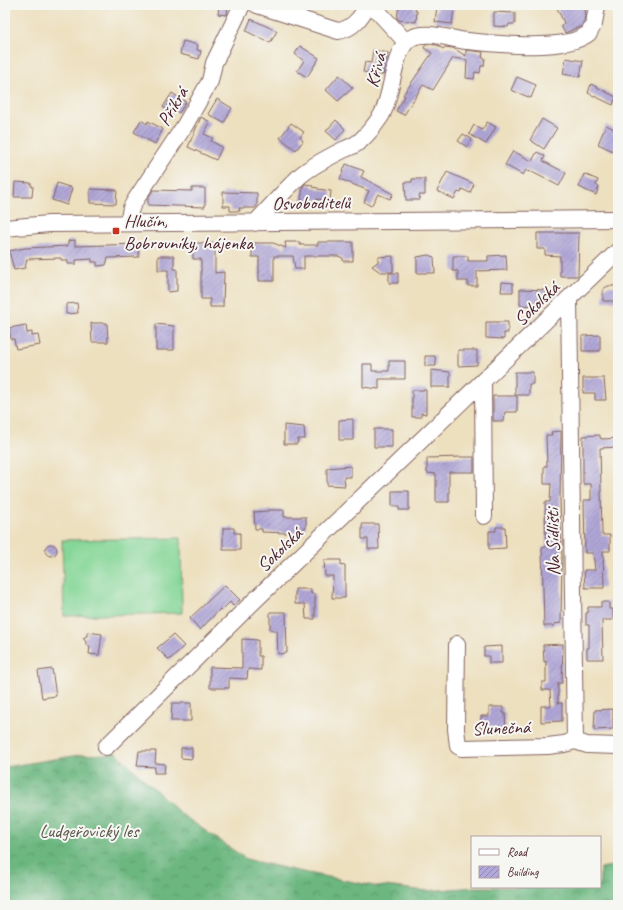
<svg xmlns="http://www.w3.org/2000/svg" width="623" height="910" viewBox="0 0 623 910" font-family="Caveat,sans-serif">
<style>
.forest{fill:url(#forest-crowns);stroke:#5b6b56}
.garden{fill:#85d697;stroke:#687a61}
.building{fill:url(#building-hatch)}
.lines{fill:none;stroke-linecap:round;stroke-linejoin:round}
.minor-casing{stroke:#83635f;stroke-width:18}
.minor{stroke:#fff;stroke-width:16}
.poi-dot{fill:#c8321e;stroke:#f6f6f2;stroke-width:1.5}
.labels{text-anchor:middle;stroke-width:4;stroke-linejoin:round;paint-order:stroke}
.street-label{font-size:19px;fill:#4a1f2b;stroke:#f6f6f2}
.poi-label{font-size:19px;fill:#4a1f2b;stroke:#f6f6f2;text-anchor:start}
.park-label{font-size:19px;fill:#5c564b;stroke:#f6f6f2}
</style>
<defs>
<pattern id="forest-crowns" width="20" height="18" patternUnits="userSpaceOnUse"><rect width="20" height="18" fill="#6cb780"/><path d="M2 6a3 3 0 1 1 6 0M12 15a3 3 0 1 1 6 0" fill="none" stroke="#5b9469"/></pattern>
<pattern id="building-hatch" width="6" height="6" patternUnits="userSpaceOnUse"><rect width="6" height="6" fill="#b1a7d8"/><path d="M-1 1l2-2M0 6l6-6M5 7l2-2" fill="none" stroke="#9287af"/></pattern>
</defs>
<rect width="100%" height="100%" fill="#f6f6f2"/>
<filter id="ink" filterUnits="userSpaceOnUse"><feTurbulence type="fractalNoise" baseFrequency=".025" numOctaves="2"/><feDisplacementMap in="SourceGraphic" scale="8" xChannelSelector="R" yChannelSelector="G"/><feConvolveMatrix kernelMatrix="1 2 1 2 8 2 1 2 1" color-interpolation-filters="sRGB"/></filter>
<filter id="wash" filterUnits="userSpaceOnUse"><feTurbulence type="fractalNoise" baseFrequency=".012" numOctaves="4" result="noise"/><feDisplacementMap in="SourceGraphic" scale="16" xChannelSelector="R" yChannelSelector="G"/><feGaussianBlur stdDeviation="0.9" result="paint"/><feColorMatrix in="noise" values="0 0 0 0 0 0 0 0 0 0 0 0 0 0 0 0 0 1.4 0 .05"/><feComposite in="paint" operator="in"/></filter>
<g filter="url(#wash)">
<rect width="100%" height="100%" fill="#ede0bf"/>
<path class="forest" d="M113,750l68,64 65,45 42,10 91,18 5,-1 43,5 48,-4h125v-19l18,-3v40h-613v-138l75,-12 31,-1z"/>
<path class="garden" d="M181,538l1,75 -118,3 -2,-76z"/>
<g id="blocks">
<path class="building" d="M219,5h9l-1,10 -9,-1z
M399,5h17l-1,6h2l-1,11 -17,-2 -2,-2z
M565,5h19l2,9 -4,12 -17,7 -4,-7 3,-3 -7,-15z
M437,6l17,2 -2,16 -17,-2z
M494,12l21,1v11h-6l-1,3 -14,-1z
M251,19l26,12 -7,12 -24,-12z
M183,41l15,4 -1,5 4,1 -2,8 -19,-5z
M426,44l11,1 6,4 2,-2 8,1 13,8v-6l17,2 -1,6h3l-1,8h-3l-1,7 -5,-1 -1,7 -8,-1 1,-18 -14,-2 -20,32 -10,-5 -19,30 -8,-4 9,-15 -2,-1 29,-42 -8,-5z
M300,46l19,12 -12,19 -10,-6 7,-10 -9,-7z
M373,50l15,3 -5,22 -20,-3 2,-10 6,1z
M566,58l17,3 -3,16 -17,-3z
M339,75l14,13 -15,13 -12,-11z
M517,77l19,8 -5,13 -20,-8z
M591,84l25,13 -3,8 -25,-12z
M172,93l14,9 -7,11 -5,-3 -2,3 -9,-6z
M217,99l15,9 -8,15 -16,-9z
M201,117l9,5 -6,12 9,4 -2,3 11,6 -6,13 -28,-13z
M542,119l15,9 -13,21 -14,-9z
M141,120l6,4 1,-3 15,8 -8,15 -21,-12z
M336,120l9,9 -9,11 -10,-9z
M487,122l9,5 -10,17 -17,-10 5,-9 8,5z
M291,123l13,9 -4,5 3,4 -7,9 -16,-12z
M606,125l12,6v10l-5,10 -15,-7z
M463,134l9,5 -5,8 -9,-6z
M513,151l19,10 5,-9 8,4 -2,5 23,12 -7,13 -29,-15 -1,1 -3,-2 -3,5 -18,-10z
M346,164l18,7 -3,6 32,17 -3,5 -12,-5 -7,12 -7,-4 5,-11 -29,-12z
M447,172l27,12 -4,9 -8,-4 -1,4 -3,-1 -4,7 -17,-8z
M584,174l14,6 -2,5 3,2 -3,8 -17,-8z
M412,179h13v16h-6l1,5h-14l-1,-18h7z
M15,182l16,1v3h2l-1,11h-18z
M57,183l15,5 -5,17 -15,-5z
M305,184l7,1v2l6,1v1l13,2 -1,10 -13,-2 -1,3 -15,-2 2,-14z
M192,188h13v19l-57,-2v-7l5,-8 39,1z
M90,189l27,1 -1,14 -26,-1z
M223,192l34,1v12l-2,3h-16l1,3h-10v-5h-7z
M537,233h42l-1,43h-18v-20l-15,-1v-6h-8z
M75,240v6l63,-2 1,13 -31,1 -2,7 -9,1v-4h-5v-3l-16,1v4h-8v-4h-7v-2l-34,1 -2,9 -11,2 -5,-19 16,-3 43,-2v-5z
M285,242h15v3h18v-3h35v19h-10v-3l-5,-2h-34v13h-9l-2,-13h-19v25h-15v-24h-7v-14h21l13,5z
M193,243h22v30l9,-1 -1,35h-13v-8h-9v-40h-8z
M428,255l6,2 1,16h-18v-16z
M506,255l1,15 -30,1v15h-9v-5h-10v-10h-5v-15h15v5h20v-5z
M158,256h16v13h3v22l-9,1v-22h-10z
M393,256v16h-13l-8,-6 6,-4v-5z
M389,273h9v10h-9z
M502,282l11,1v9h-12z
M608,286h10v15h-15v-12z
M520,289l26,1 -1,10 -9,-1v7l-16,-1z
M77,303l1,10 -12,1v-10z
M486,322h22v11h-4v6l-18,-1z
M91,323h16l1,19h-16z
M156,324l18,2v24h-18z
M26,325l1,8 5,-1v4l6,-1 2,10 -24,4 -2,-10h-3l-2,-11z
M600,335v16h-18v-15z
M458,350h19v15l-19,1z
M425,356h10l1,10h-11z
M389,361h16v18h-26v10l-16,-2v-23h9v7h17z
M431,370l19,2v15h-19z
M515,372h18v12h-4v11h-14z
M583,378h21l2,22h-11v-7h-12z
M412,390h14v24l-5,-1v4h-9z
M493,396h24v16h-12l-1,9h-11z
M353,419v21h-14v-20z
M284,425l20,2 1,12h-7l-1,5h-13z
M374,429h18v18h-18z
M561,431l-1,70 2,56 -1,66 -7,1v2h-10l-2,-78 4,-1 -1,-45h5l1,-18h-7v-18h3l-1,-31h6l-1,-3z
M600,435v3l3,1 15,-1v9l-18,1 2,85v2h8v16h-7l1,37h-19l-1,-18h11l-2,-17h-8l-1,-53h7v-16h-8v-48z
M462,457h12v15h-25v30h-13v-28l-9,-1v-15z
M351,466v11h-7l1,9 -18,-1v-17z
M392,491h17v19h-10v-4h-7z
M268,510h16v7h22v11h-4v4l-15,1 -25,-1v-3h-7l-1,-17 14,-1z
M362,524h16l1,25h-11v-10h-6z
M496,527h9l1,21 -17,1v-18h7z
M223,528h11v5h6v17h-17z
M45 550a6 6 0 1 1 12 0a6 6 0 1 1-12 0Z
M324,560h17v6l4,-1v33h-13l1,-22h-8z
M225,585l15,15 -7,6 -3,-4 -8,8 -2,-1 -20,21 -10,-12z
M295,589h16v5h4v25h-9l-1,-15h-10z
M601,602h8v7h4v11h-11l1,39h-16v-11h2v-23h-3v-12h2v-6h13z
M270,612h16l1,41 -9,1 -1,-23 -7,-2z
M87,632l15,2 -3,21 -10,-1 1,-8 -4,-1v-3l-3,-4 4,-2z
M173,635l11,11 -15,14 -12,-12z
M242,639l16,1v16h3v14l-13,-1 -1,10 -18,-1v10h-19v-21l32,1z
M563,644l-1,39h-4v20h4v18l-21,1v-16h10l-1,-16h-8v-8h4v-21l-2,1 -1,-17z
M502,646v17h-13v-7h-5v-9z
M52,669l4,27 -14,2 -4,-27z
M172,703h19v18h-20z
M489,707h14v6h2l1,18h-11v-4l-14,1v-12h8z
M613,709v20l-19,1 1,-20z
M181,748h11v11l-11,-1z
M139,751h17l-1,12 10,1 -1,9h-10l1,-6 -18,-1z"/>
</g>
</g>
<g filter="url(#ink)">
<use href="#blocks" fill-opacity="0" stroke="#83635f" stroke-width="1"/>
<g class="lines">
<g class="minor-casing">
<path id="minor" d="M257,5l81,26c15,-2 23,-14 30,-26
M372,5l34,37
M128,223l3,-15 5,-9 49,-74 25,-44 4,-18 28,-58
M255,223c15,-16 30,-33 46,-48 12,-10 28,-18 42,-25 5,-2 12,-5 16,-8 8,-7 16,-17 22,-26 12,-19 11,-67 30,-78 16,-8 39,1 56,3 29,3 100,11 122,-8l5,-9 3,-19
M5,228l44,-4 569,-5
M569,298l6,443 12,4 31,1
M483,383l1,133
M457,644l-1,85 2,17 4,2 86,-2 16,-2 11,-3
M106,747l147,-145 365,-351"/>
</g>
<use href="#minor" class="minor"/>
</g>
</g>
<rect class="poi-dot" x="112" y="227" width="8" height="8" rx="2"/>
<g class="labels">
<g class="street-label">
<text transform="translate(375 70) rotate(-75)" y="7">Křivá</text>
<text transform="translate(172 106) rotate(-59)" y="7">Příkrá</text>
<text transform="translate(311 202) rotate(-1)" y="7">Osvoboditelů</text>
<text transform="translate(536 303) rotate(-44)" y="7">Sokolská</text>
<text transform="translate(552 542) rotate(-91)" y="7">Na Sídlišti</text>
<text transform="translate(279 549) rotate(-44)" y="7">Sokolská</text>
<text transform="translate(501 727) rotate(-2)" y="7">Slunečná</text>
</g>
<g class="poi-label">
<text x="124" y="227">Hlučín,<tspan x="124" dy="22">Bobrovníky, hájenka</tspan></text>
</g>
<g class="park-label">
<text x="89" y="837">Ludgeřovický les</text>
</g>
</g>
<rect width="623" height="910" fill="none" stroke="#f6f6f2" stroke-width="20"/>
<rect x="471" y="836" width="130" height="52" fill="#f6f6f2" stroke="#b1a0a2"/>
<rect x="479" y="849" width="20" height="6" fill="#ffffff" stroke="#b1a0a2"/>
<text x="507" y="856" font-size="12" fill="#4a1f2b">Road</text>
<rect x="479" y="866" width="20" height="12" fill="url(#building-hatch)" stroke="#b1a0a2"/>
<text x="507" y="876" font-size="12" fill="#4a1f2b">Building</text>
</svg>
